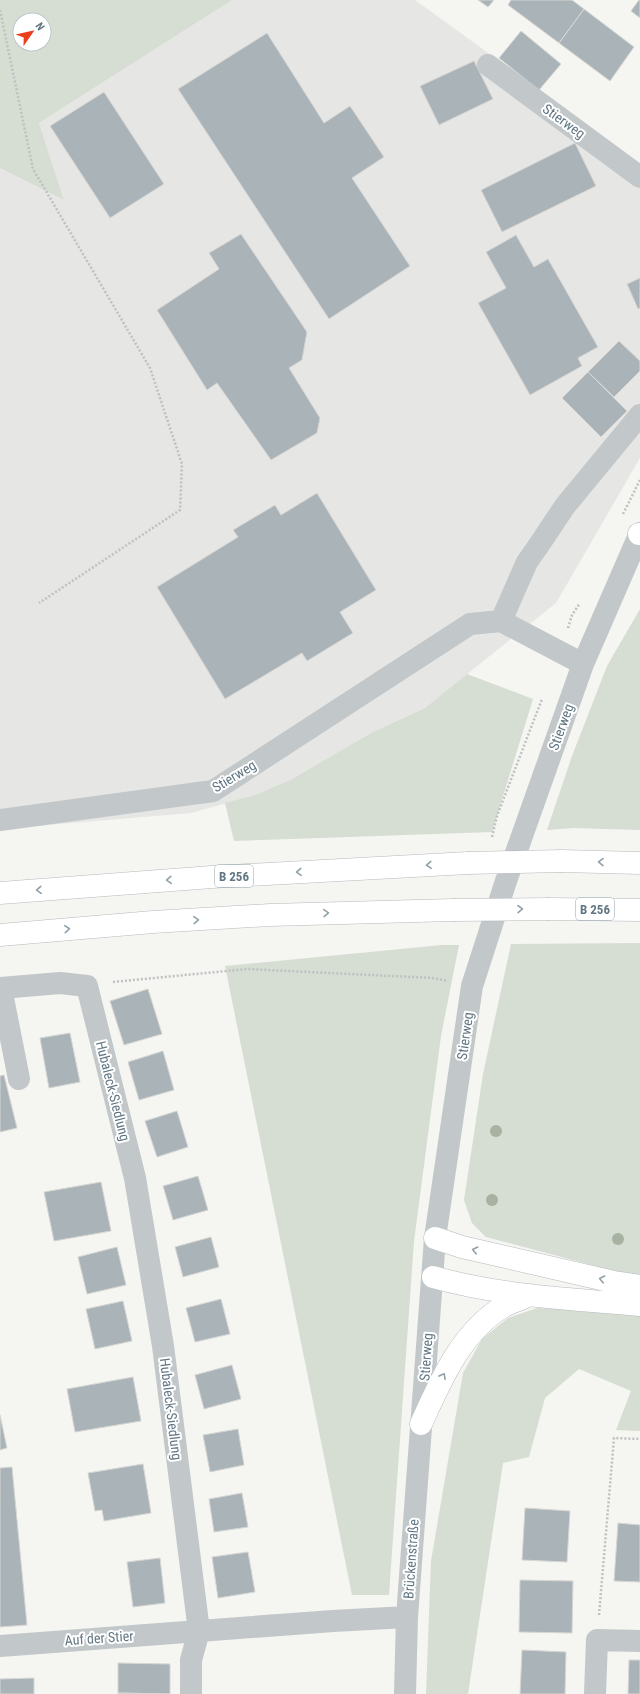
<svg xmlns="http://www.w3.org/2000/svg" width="640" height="1694" viewBox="0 0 640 1694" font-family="'Roboto Condensed',sans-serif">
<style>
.built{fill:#e6e6e4}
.green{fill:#d6ddd2;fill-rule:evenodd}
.building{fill:#aab4b8;stroke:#d6d6d4}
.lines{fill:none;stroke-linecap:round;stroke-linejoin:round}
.highway-casing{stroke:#b6babd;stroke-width:23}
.path{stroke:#bec0c2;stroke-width:2.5;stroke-dasharray:2 2;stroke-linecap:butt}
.minor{stroke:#c2c7c9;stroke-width:22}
.highway{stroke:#fff;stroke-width:22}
.highway-bridge-casing{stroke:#b6babd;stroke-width:23;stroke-linecap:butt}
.highway-bridge{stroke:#fff;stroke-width:22}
.tree{fill:#a7b2a2}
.oneway{stroke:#91a0a9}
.labels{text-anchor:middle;stroke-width:4;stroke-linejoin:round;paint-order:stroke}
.shield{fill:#fff;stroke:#91a0a9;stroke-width:1}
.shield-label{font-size:13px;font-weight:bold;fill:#627784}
.street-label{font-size:14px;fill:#627784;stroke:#fff}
</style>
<rect width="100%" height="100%" fill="#f5f5f1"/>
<path class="built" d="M232,0h183l225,163v295l-84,145 -131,105 -54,25 -79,46 -37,16 -64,18 -191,16v-661l64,32 -25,-77z"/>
<path class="green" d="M0,0h232l-193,123 25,77 -64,-32zM20,20h24v24h-24z
M640,609v221l-67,-2 -26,2 25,-74 35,-90z
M467,674l66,25 -41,133 -258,9 -9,-38 30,-8 37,-16 79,-46 54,-25z
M640,943v332l-18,-2 -136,-36 -14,-14 -8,-23 19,-126 28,-130z
M442,945h17l-18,91 -27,205 -25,354h-37l-127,-629z
M537,1308l103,5v118l-24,-1 15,-39 -52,-22 -34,29 -16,59 -26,6 -35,231h-42l5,-133 32,-188 19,-34 26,-21z"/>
<path class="building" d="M478,0h16l-6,7z
M511,0h61l12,9 -25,34 -51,-38z
M639,0h1v18l-9,-7z
M584,9l50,38 -24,34 -51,-38z
M521,31l40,33 -22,26 -40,-32z
M267,33l57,90 26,-17 34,51 -32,21 58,88 -81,53 -151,-230z
M474,61l19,38 -54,26 -19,-39z
M104,92l60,92 -54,34 -60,-92z
M575,143l21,43 -94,46 -21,-42z
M241,234l66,98 -5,28 -13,8 31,50 -3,15 -46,27 -54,-77 -10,7 -50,-80 62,-41 -10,-16z
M516,235l18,32 14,-8 50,88 -20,11 4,8 -52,29 -52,-92 28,-15 -20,-36z
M640,278v30l-2,1 -11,-25z
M619,341l21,20v10l-26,26 -26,-25z
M588,372l39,39 -26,26 -39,-39z
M317,493l59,97 -36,22 13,21 -46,28 -5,-8 -77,46 -68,-112 81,-50 -5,-7 42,-25 6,10z
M148,989l14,45 -38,11 -14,-44z
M70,1033l10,49 -31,6 -9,-50z
M163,1051l11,39 -35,10 -11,-38z
M4,1075l13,53 -17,4v-56z
M177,1111l11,36 -31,10 -12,-36z
M198,1176l10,34 -35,10 -10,-34z
M101,1182l10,49 -57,10 -10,-49z
M211,1237l8,30 -36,10 -8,-30z
M117,1247l9,38 -39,9 -9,-37z
M221,1299l9,35 -35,8 -9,-34z
M123,1301l9,40 -37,8 -9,-40z
M232,1365l9,34 -37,10 -9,-34z
M133,1377l8,44 -66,11 -8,-43z
M0,1415l7,33 -7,2z
M238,1429l6,36 -34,7 -7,-37z
M143,1464l8,49 -47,8 -2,-11 -7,1 -7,-38z
M12,1467l15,158 -27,2v-159z
M242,1493l6,34 -34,5 -5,-33z
M525,1508l45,3 -3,51 -45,-2z
M618,1523l22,2v57l-26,-1z
M248,1552l7,40 -37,6 -6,-41z
M160,1558l5,45 -32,4 -6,-45z
M520,1580l53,1 -1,52 -53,-1z
M522,1650l44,2 -1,42h-45z
M629,1660h11v34h-12z
M118,1663l52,1v30l-52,-1z
M34,1678v16h-34v-15z
M118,1693l51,1h-51z"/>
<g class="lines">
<g class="highway-casing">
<path id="highway" d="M639,534h1
M561,861l79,2
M0,893l212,-16 256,-14
M550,909l90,1
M0,935l153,-13 117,-7 183,-5
M435,1238l27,9 152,35 26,4
M433,1277c67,19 137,22 207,28
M421,1424c20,-44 40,-92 83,-118 8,-4 18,-7 26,-11"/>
</g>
<path class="path" d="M0,10l33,159 117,199 32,96 -2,46 -141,93
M623,514l17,-34
M568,628l4,-13 8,-12
M492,837l5,-21 45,-117
M113,982l134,-13 186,9 15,3
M599,1615l15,-177 26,1"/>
<path class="minor" d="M488,65l152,112
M501,621l26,-59 12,-17 26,-39 75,-91
M0,820l213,-29 257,-167 31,-3 82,43
M19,1079l-18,-91 59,-5 27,3 48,192 28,168 36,285 134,-10 74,-4
M0,1646l199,-15 -8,29v34
M405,1694l2,-77 28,-379 37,-252 34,-105 77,-217 57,-131
M595,1694l2,-54 43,1"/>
<use href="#highway" class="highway"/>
<g class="highway-bridge-casing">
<path id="highway-bridge" d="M468,863l93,-2
M453,910l97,-1"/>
</g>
<use href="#highway-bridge" class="highway-bridge"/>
</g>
<g class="tree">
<circle cx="496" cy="1131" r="6"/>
<circle cx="492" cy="1200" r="6"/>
<circle cx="618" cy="1239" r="6"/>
</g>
<defs><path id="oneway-chevron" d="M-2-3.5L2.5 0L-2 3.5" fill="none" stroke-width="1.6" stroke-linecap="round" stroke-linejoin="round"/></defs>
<g class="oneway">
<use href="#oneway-chevron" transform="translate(601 862) rotate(-179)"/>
<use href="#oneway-chevron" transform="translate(429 865) rotate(177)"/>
<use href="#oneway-chevron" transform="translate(299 872) rotate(177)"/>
<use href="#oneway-chevron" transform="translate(169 880) rotate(176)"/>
<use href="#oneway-chevron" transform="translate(39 890) rotate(176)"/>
<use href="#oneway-chevron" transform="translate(520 909) rotate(-1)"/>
<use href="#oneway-chevron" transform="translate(326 913) rotate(-2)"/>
<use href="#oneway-chevron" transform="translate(196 920) rotate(-3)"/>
<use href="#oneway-chevron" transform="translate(67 929) rotate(-5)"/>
<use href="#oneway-chevron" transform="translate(475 1250) rotate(-167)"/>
<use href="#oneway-chevron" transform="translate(602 1279) rotate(-167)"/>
<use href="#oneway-chevron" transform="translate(443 1376) rotate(-61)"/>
</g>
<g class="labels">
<g class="shield">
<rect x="215" y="865" width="38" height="22" rx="3"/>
<rect x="576" y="898" width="38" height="22" rx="3"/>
</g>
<g class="shield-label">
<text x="234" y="881">B 256</text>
<text x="595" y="914">B 256</text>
</g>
<g class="street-label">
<text transform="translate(564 121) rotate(36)" y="5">Stierweg</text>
<text transform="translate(561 727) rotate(-70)" y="5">Stierweg</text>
<text transform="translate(234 776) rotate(-31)" y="5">Stierweg</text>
<text transform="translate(465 1036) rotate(-82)" y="5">Stierweg</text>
<text transform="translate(113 1091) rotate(76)" y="5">Hubaleck-Siedlung</text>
<text transform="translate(426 1357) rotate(-86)" y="5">Stierweg</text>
<text transform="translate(171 1409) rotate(83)" y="5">Hubaleck-Siedlung</text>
<text transform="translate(411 1559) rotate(-86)" y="5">Brückenstraße</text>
<text transform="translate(99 1638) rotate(-4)" y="5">Auf der Stier</text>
</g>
</g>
<g transform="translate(32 32) rotate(56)"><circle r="19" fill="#ffffff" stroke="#c0c9ce"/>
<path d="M0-3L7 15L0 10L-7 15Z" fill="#ec3e1a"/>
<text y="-6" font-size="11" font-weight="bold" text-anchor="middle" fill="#627784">N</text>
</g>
</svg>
